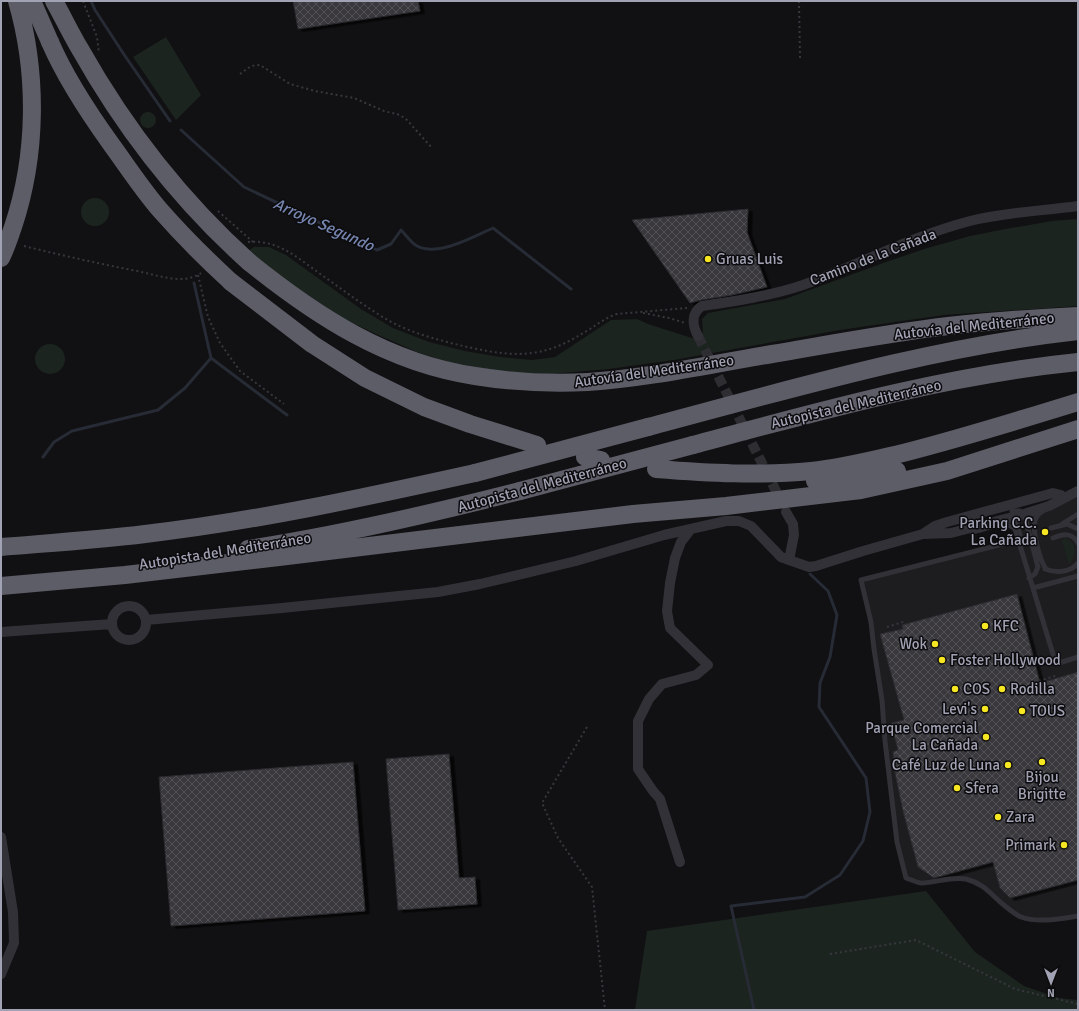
<svg xmlns="http://www.w3.org/2000/svg" width="1079" height="1011" viewBox="0 0 1079 1011" font-family="Signika,sans-serif">
<style>
.built{fill:#1d1c1f}
.green{fill:#1c241f}
.lines{fill:none;stroke-linecap:round;stroke-linejoin:round}
.stream{stroke:#262b35;stroke-width:3}
.building{fill:url(#building-cross-hatch);stroke:#2b2a2e;filter:url(#shadow)}
.minor-tunnel{stroke:#2e2d32;stroke-width:10;stroke-dasharray:10 5;stroke-linecap:butt}
.path{stroke:#37373e;stroke-width:2;stroke-dasharray:2 3;stroke-linecap:butt}
.service{stroke:#323137;stroke-width:5}
.minor{stroke:#323137;stroke-width:10}
.motorway{stroke:#5d5d68;stroke-width:18}
.motorway-bridge{stroke:#5d5d68;stroke-width:18}
.poi-dot{fill:#f7e723;stroke:#0c0b0d;stroke-width:1.5}
.labels{text-anchor:middle;stroke-width:3;stroke-linejoin:round;paint-order:stroke}
.street-label{font-size:15px;fill:#a1a2b3;stroke:#0c0b0d}
.poi-label{font-size:15px;fill:#a1a2b3;stroke:#0c0b0d;text-anchor:start}
.water-label{font-size:16px;font-style:italic;fill:#7686b0;stroke:#0c0b0d}
</style>
<defs>
<pattern id="building-cross-hatch" width="8" height="8" patternUnits="userSpaceOnUse"><rect width="8" height="8" fill="#38373d"/><path d="M0 0l8 8M0 8l8-8" fill="none" stroke="#525157"/></pattern>
<filter id="shadow"><feDropShadow dx="4.5" dy="2.5" stdDeviation="0" flood-color="#0009"/></filter>
</defs>
<rect width="100%" height="100%" fill="#111012"/>
<path class="built" d="M1078,491v425l-20,3 -38,-2 -29,-26 -27,-12 -33,3 -25,-4 -9,-36 -15,-142 -21,-120 158,-40 -4,-24z"/>
<path class="green" d="M166,37l35,58 -25,25 -43,-63z
M140 120a8 8 0 1 1 16 0a8 8 0 1 1-16 0Z
M81 212a14 14 0 1 1 28 0a14 14 0 1 1-28 0Z
M1078,219v87l-134,9 -104,15 -166,30 -65,9 -59,5 -43,-2 -49,-7 -41,-13 -41,-18 -34,-16 -35,-22 -59,-45 6,-4h15l17,8 75,54 32,19 36,14 36,9 35,6 32,3 23,-3 56,-37 26,-1 11,5 47,15 8,-6 -1,-14 6,-6 77,-14 101,-37 38,-13 46,-13 35,-7 47,-8z
M35 359a15 15 0 1 1 30 0a15 15 0 1 1-30 0Z
M1065,538c12,4 11,15 6,25h-3l-6,-23z
M926,891l49,61 49,34 35,12 19,2v10h-443l12,-79z"/>
<g class="lines">
<path class="stream" d="M91,1l4,9 30,46 45,65
M181,130l63,57 133,63 14,-6 10,-14c5,5 10,13 16,16 21,11 56,-9 76,-18l78,61
M211,358l76,57
M43,457l11,-15 18,-11 86,-21 27,-22 26,-30 -17,-75
M754,1010l-23,-104 74,-9 35,-22 23,-34 7,-29 -4,-34 -47,-71 1,-24 10,-26 7,-42 -9,-24 -18,-17"/>
</g>
<path class="building" d="M293,1h125l2,10 -122,18z
M748,209l-1,23 20,55 -35,8 -31,5 -11,3 -58,-83z
M1017,594l23,89 38,-11v208l-68,18 -10,-10 -7,-26 -59,16 -16,-11 -15,-56 -9,-43 -1,-16 5,-2 -7,-27 13,-3 -24,-86 23,-5 -1,-4z
M449,754l10,124 16,-1 2,27 -79,6 -12,-151z
M353,762l12,149 -194,15 -12,-149z"/>
<g class="lines">
<path class="minor-tunnel" d="M698,336l84,167"/>
<path class="path" d="M83,1l14,36 2,16
M799,1l1,57
M240,74l11,-8 9,-1 30,19 25,7 39,7 30,13 16,4 7,5 25,28
M218,211l35,31
M248,242c32,-3 53,19 78,36 18,13 36,26 55,38 25,16 54,23 82,30 23,5 46,10 69,7 23,-3 40,-13 58,-24 9,-6 17,-12 27,-15l70,-6
M24,246c36,9 72,17 108,24 17,3 32,9 49,9 7,0 14,-2 20,-6
M198,275l10,42 12,26 20,28 44,33
M643,313l26,5 16,5
M887,627l19,-6
M1039,681l19,-6
M587,727l-45,76 16,35 34,49 13,123
M830,954l86,-14 99,49 63,15"/>
<path class="service" d="M1012,511h8l4,3 14,53 -3,7 -6,4
M1043,511c-4,2 -7,6 -8,10 -3,10 5,40 11,48
M1015,516l5,19
M1062,524l16,-10
M1051,528l16,-4 11,5
M972,532c13,-2 32,-13 43,-3l41,135 22,-7
M1053,538c10,-4 19,-6 25,5
M1019,540l-158,40 10,42 3,27 8,51 3,41 12,101 9,36c5,2 10,4 15,5 15,0 29,-7 45,-4 19,5 25,16 39,27 5,4 11,9 16,11 17,6 39,2 57,-1
M1045,569c10,4 25,4 33,-6
M1033,588l45,-12"/>
<path class="minor" d="M698,336c-6,-11 -7,-23 4,-30 34,-5 68,-10 101,-21 56,-20 109,-49 167,-64 35,-9 72,-10 108,-15
M786,512l7,12 1,11 -5,25 20,7 7,-1 47,-15 60,-17 28,-1 73,-19 25,-8 29,-15
M923,534l12,-8 12,-4 106,-29 8,2
M112 623a17 17 0 1 1 34 0a17 17 0 1 1-34 0Z
M146,620l136,-12 156,-16 42,-8 96,-23 88,-26 62,-14h13l12,5 30,31 8,3
M1,632l111,-8
M1,837l12,75 1,31 -13,31
M680,862l-20,-63 -7,-8 -15,-22v-48l11,-22 13,-15 34,-9 12,-10 -38,-37 -3,-17 3,-28 5,-25 6,-16 10,-13"/>
<path class="motorway" d="M32,1l18,41
M1,258c5,-10 8,-20 12,-31 24,-72 25,-153 4,-226
M249,262c67,54 139,101 226,114 37,6 75,8 113,6 62,-4 123,-18 184,-28 59,-10 117,-21 176,-28 43,-5 87,-8 130,-10
M231,282l81,62 53,34 59,29 46,17 67,21
M648,427c140,-37 285,-80 430,-96
M693,445c127,-34 255,-70 385,-83
M585,457l16,3
M656,469c52,4 103,7 155,2 31,-3 62,-11 92,-18 59,-15 117,-33 175,-51
M815,481l28,-3 54,-7
M1,547c48,-4 96,-7 144,-13 112,-13 221,-37 330,-61
M248,549c92,-14 182,-35 272,-58
M1,586l124,-11 154,-18 354,-43 93,-8 135,-16 86,-19 131,-42"/>
<path class="motorway-bridge" d="M54,1c9,16 17,33 26,48 45,80 101,152 169,213
M50,42c16,37 38,70 61,102 16,22 31,45 49,66 22,25 46,49 71,72
M475,473l173,-46
M520,491l173,-46"/>
</g>
<g class="poi-dot">
<circle cx="708" cy="259" r="4"/>
<circle cx="1045" cy="532" r="4"/>
<circle cx="985" cy="626" r="4"/>
<circle cx="935" cy="644" r="4"/>
<circle cx="942" cy="660" r="4"/>
<circle cx="955" cy="689" r="4"/>
<circle cx="1002" cy="689" r="4"/>
<circle cx="985" cy="709" r="4"/>
<circle cx="1022" cy="711" r="4"/>
<circle cx="986" cy="737" r="4"/>
<circle cx="1042" cy="762" r="4"/>
<circle cx="1008" cy="765" r="4"/>
<circle cx="957" cy="788" r="4"/>
<circle cx="998" cy="817" r="4"/>
<circle cx="1064" cy="845" r="4"/>
</g>
<g class="labels">
<g class="street-label">
<text transform="translate(873 257) rotate(-21)" y="5">Camino de la Cañada</text>
<text transform="translate(974 326) rotate(-6)" y="5">Autovía del Mediterráneo</text>
<text transform="translate(654 371) rotate(-8)" y="5">Autovía del Mediterráneo</text>
<text transform="translate(856 404) rotate(-13)" y="5">Autopista del Mediterráneo</text>
<text transform="translate(542 485) rotate(-15)" y="5">Autopista del Mediterráneo</text>
<text transform="translate(225 551) rotate(-9)" y="5">Autopista del Mediterráneo</text>
</g>
<g class="poi-label">
<text x="716" y="264">Gruas Luis</text>
<text x="1037" y="528" text-anchor="end">Parking C.C.<tspan x="1037" dy="17">La Cañada</tspan></text>
<text x="993" y="631">KFC</text>
<text x="927" y="649" text-anchor="end">Wok</text>
<text x="950" y="665">Foster Hollywood</text>
<text x="963" y="694">COS</text>
<text x="1010" y="694">Rodilla</text>
<text x="977" y="714" text-anchor="end">Levi's</text>
<text x="1030" y="716">TOUS</text>
<text x="978" y="733" text-anchor="end">Parque Comercial<tspan x="978" dy="17">La Cañada</tspan></text>
<text x="1000" y="770" text-anchor="end">Café Luz de Luna</text>
<text x="1042" y="782" text-anchor="middle">Bijou<tspan x="1042" dy="17">Brigitte</tspan></text>
<text x="965" y="793">Sfera</text>
<text x="1006" y="822">Zara</text>
<text x="1056" y="850" text-anchor="end">Primark</text>
</g>
<g class="water-label">
<text transform="translate(324 224) rotate(24)" y="6">Arroyo Segundo</text>
</g>
</g>
<rect width="1079" height="1011" fill="none" stroke="#a1a2b3" stroke-width="4"/>
<g transform="translate(1051 983) rotate(180)" stroke="#0c0b0d" stroke-width="3" paint-order="stroke">
<path d="M0-3L7 15L0 10L-7 15Z" fill="#a1a2b3"/>
<text y="-6" font-size="11" font-weight="bold" text-anchor="middle" fill="#a1a2b3">N</text>
</g>
</svg>
